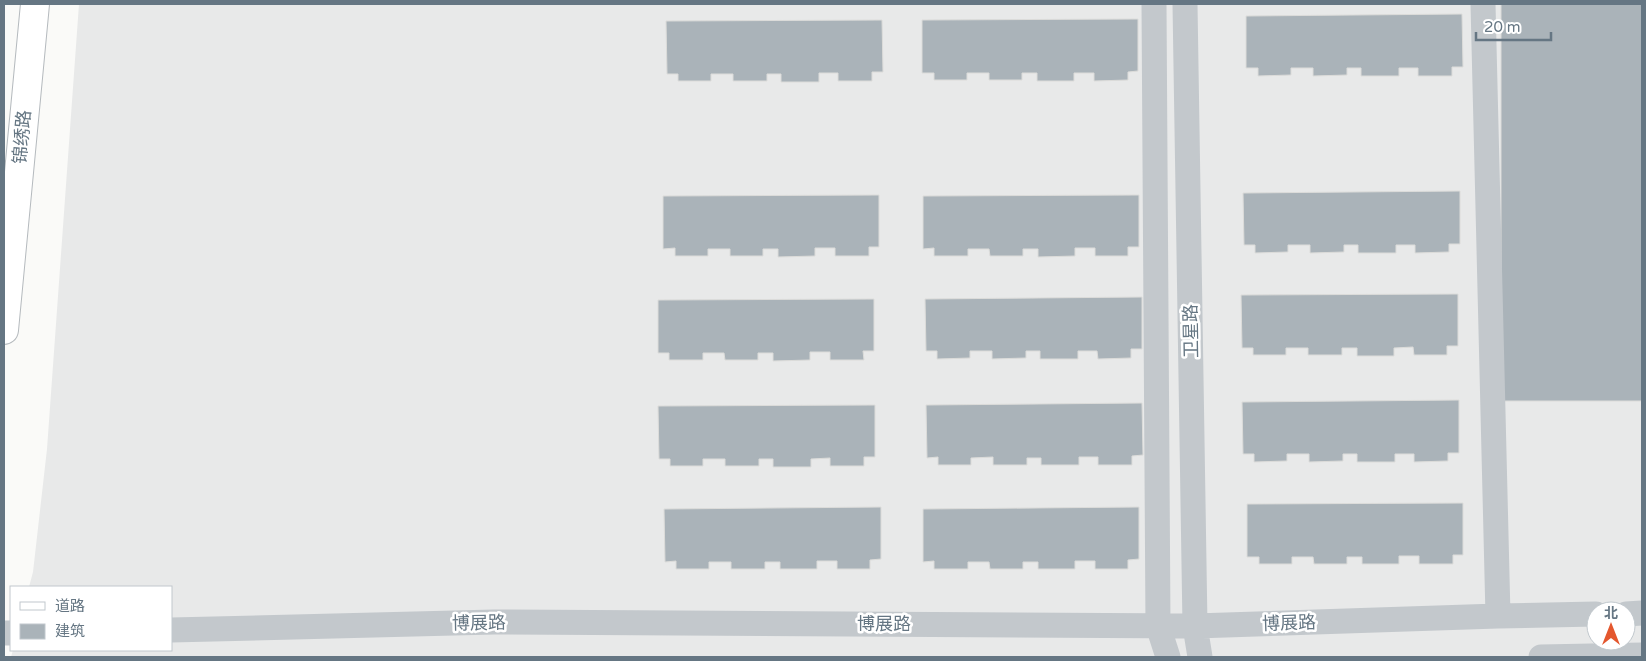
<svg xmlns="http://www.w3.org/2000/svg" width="1646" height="661" viewBox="0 0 1646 661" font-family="'Varela Round','Noto Sans SC',sans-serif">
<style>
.built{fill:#e8e9e9;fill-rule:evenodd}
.building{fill:#aab3b9;stroke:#dcdcda}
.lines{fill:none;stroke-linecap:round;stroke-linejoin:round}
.major-casing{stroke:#b5babe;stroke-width:30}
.minor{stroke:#c3c8cc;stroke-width:25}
.major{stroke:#fff;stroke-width:28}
.labels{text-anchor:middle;stroke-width:5;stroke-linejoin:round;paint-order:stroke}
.street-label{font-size:18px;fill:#657683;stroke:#fff}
</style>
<rect width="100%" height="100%" fill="#fafaf8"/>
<path class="built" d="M79,4h1563v653h-1631l2,-7h158v-63h-142l4,-15 14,-123zM1596,611h30v30h-30z"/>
<path class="building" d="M1501,4h141v397h-141z
M1462,14l1,53h-11v9h-34v-8h-19v8h-38v-8h-14v7l-34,1v-8h-22v7l-33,1v-8h-12v-52z
M1138,19v52l-10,1v8l-34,1v-8h-20v8h-37v-8h-15v7h-33v-7h-22v7h-33v-7h-12v-53z
M882,20l1,52h-11v9h-34v-8h-19v9h-38v-8h-14v7h-34v-7h-22v7h-33v-7h-11l-1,-53z
M1460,191v53h-11v8l-34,1v-8h-19v8h-38v-8h-14v7l-34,1v-8h-22v7l-33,1v-8h-11l-1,-52z
M879,195v52h-10v9h-34v-8h-20v8l-37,1v-8h-15v7h-33v-7h-22v7h-33v-8l-12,1v-53z
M1139,195v52h-11v9h-33v-8h-20v8l-37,1v-8h-15v7h-33l-1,-7h-21v7h-34v-8l-11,1v-53z
M1458,294v52h-11v9h-33l-1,-8 -19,1v8h-37v-8h-15v7h-34v-7h-22v7h-33v-7h-11l-1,-53z
M1142,297v52h-11v9l-33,1 -1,-8h-19v8h-38v-8h-14v7l-34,1v-8h-22v7l-33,1v-8h-11l-1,-52z
M874,299v52h-11l1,9h-34v-8h-20v8l-37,1v-8h-15v7h-33l-1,-7h-21v7h-34v-7h-11v-53z
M1459,400v53h-11v8l-34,1v-8h-19v8h-38v-8h-14v7l-34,1v-8h-22v7l-33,1v-8h-11l-1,-52z
M1142,403l1,52 -11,1v9h-34v-8h-19v8h-38v-7h-14v7h-34v-8l-22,1v7h-33v-8l-11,1 -1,-53z
M875,405v52h-11v9h-34v-8l-19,1v8h-38v-8h-14v7h-34v-7h-22v7h-33v-7h-11l-1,-53z
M1463,503v52h-10v9h-34v-8h-20v8h-37v-7h-15v7h-33l-1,-7h-21v7h-33v-7h-12v-53z
M881,507v52l-11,1v9h-33v-8h-20v8h-37v-7h-15v7h-34v-7h-22v7h-33v-8l-11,1 -1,-53z
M1139,507v52l-11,1v9h-33v-8h-20v8h-37v-7h-15v7h-33l-1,-7h-21v7h-34v-8l-11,1v-53z"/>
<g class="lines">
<g class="major-casing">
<path id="major" d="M4,330l31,-326"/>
</g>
<path class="minor" d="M1154,4l4,622 10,31
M1185,4l10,622 5,31
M1483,4l15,612
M1626,614l16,-1
M171,630l323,-8 701,4 303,-10 98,-2
M4,633h7
M1541,657l101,-2"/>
<use href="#major" class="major"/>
</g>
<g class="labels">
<g class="street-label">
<text transform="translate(22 137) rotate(-85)" y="6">锦绣路</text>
<text transform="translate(1191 331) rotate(-91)" y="6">卫星路</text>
<text transform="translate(479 623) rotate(-1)" y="6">博展路</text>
<text transform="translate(1289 623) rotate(-2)" y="6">博展路</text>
<text x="884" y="630">博展路</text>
</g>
</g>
<rect width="1646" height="661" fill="none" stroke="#657683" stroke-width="10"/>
<rect x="10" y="586" width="162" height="65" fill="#ffffff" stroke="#c1c8cd"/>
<rect x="20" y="602" width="25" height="8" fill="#ffffff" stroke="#c1c8cd"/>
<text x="55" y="611" font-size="15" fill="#657683">道路</text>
<rect x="20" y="624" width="25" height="15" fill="#aab3b9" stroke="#c1c8cd"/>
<text x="55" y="636" font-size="15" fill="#657683">建筑</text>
<g transform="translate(1611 626)"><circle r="24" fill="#ffffff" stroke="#c1c8cd"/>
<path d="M0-4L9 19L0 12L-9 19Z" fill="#e4572e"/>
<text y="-8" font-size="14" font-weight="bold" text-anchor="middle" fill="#657683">北</text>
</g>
<path d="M1476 32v8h75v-8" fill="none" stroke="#657683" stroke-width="2.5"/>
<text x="1484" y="32" font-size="15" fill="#657683" stroke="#ffffff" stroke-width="4" paint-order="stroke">20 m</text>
</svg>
